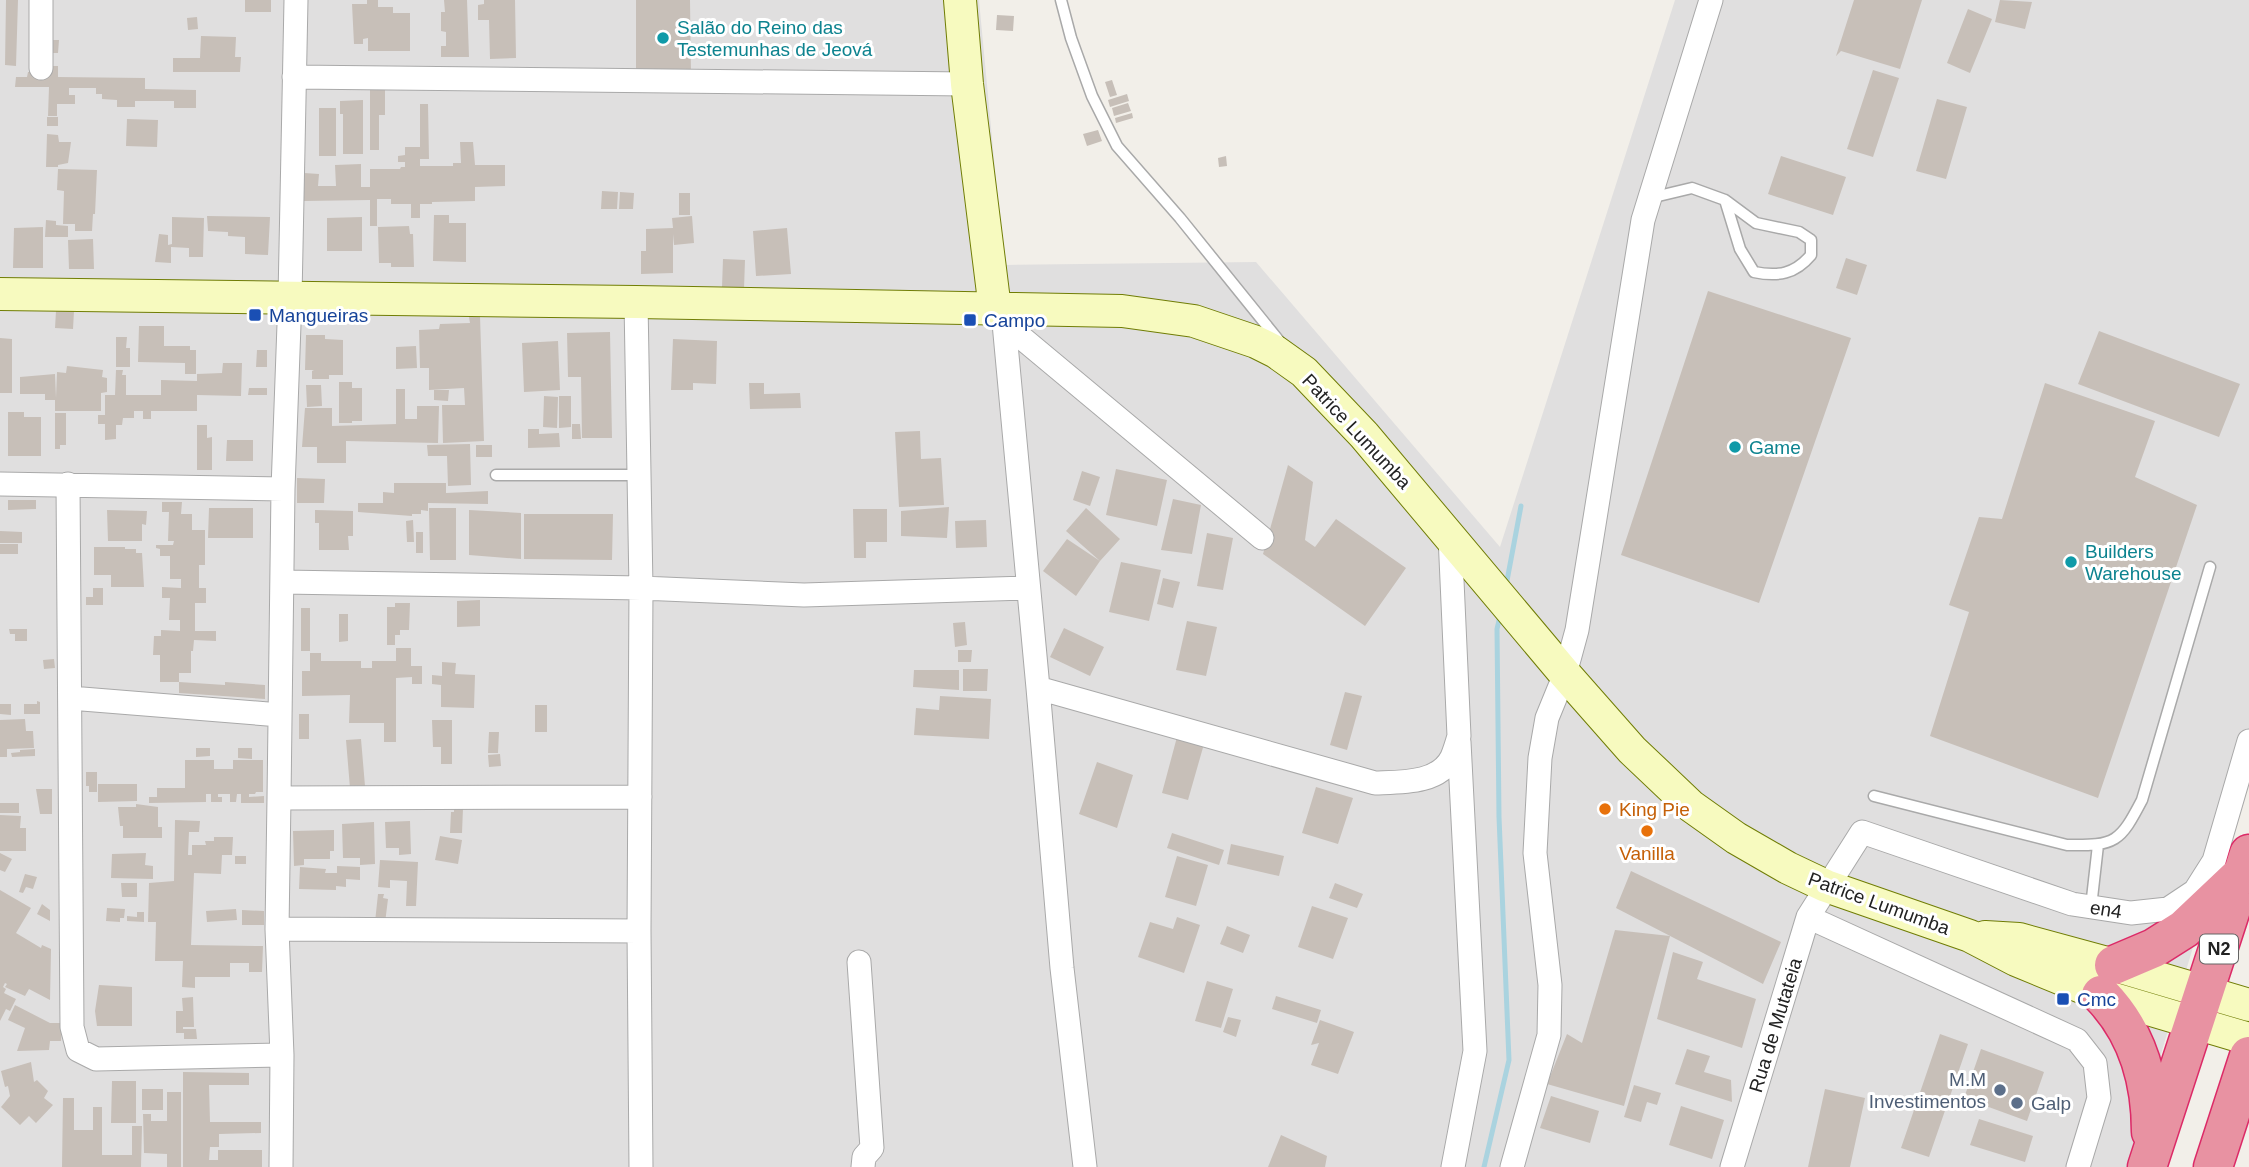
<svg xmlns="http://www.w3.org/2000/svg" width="2249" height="1167" viewBox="0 0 2249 1167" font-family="Helvetica,sans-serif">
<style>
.residential{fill:#e0dfdf}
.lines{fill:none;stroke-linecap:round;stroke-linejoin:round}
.stream{stroke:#aad3df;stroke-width:5}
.building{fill:#c7bfb8}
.lane-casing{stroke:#a9a9a9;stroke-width:13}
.street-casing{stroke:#a9a9a9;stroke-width:25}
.secondary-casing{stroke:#707d05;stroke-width:34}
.highway-casing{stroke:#dc2a67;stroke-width:41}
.lane{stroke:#fff;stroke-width:10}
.street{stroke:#fff;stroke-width:23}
.secondary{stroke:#f7fabf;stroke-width:32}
.highway{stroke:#e892a2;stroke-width:38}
.culture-dot{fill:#0f9aa8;stroke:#fff;stroke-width:2.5}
.transit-dot{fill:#1a4fb4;stroke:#fff;stroke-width:2.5}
.food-dot{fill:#e8710a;stroke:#fff;stroke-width:2.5}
.service-dot{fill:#5c6f8a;stroke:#fff;stroke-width:2.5}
.labels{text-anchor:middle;stroke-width:6;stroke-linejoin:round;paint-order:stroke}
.shield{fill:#fff;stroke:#646464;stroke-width:2}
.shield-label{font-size:18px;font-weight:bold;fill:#222}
.culture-label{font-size:19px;fill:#0d838f;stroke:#fff;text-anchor:start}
.transit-label{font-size:19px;fill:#164399;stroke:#fff;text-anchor:start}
.street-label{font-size:19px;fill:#222;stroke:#fff}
.food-label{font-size:19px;fill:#c56008;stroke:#fff;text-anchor:start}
.service-label{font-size:19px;fill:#4e5e75;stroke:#fff;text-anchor:end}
</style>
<rect width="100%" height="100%" fill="#f2efe9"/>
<path class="residential" d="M0,0h979l25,265 252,-3 244,285 175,-547h574v761l-122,406h-2127z"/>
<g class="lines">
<path class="stream" d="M1506,586l15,-80
M1484,1167l25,-107 -10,-243 -2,-188 3,-13"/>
</g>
<path class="building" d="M6,0h12l-2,66 -11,-1z
M245,0h26v12h-26z
M367,0h11v7h15v6h17v38h-42v-13l-5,1v5h-9l-2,-40h15z
M444,0h23l2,57h-28v-11h5v-14l-5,-1v-19h4z
M484,0h31l1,58 -26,1 -1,-39h-11v-15l6,-1z
M636,0h54l1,77h-55z
M1854,0h68l-22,69 -59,-18 -5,5z
M2000,0l32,2 -7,27 -30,-7z
M1968,9l24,10 -22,54 -23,-10z
M997,15l17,1 -1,15 -17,-1z
M197,17l1,12 -10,1 -1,-12z
M201,36l35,1 -1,20h6l-1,15h-67v-14h27z
M46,40h13l-1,13h-6z
M48,66h10v11l87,1v11l51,1v18h-22v-7h-39v6h-18v-7l-15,-1v-5h-6v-6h-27v7h6v9h-18v12h-9l1,-29h-34l1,-10h11l1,-5h20z
M1873,70l26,8 -26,79 -26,-8z
M1112,80l5,15 -7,2 -5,-15z
M385,89v26h-6v35h-9v-60z
M1127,94l2,7 -19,6 -2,-7z
M1937,99l30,8 -21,72 -30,-8z
M363,100v54h-20v-40h-3v-13z
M1128,103l3,8 -17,5 -2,-8z
M420,104h8l1,55h-9v7h33v-3h8l-1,-21h13l2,23h30v21l-30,1v14l-43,1v2h-12v14h-9v-14h-20v-5h-14v27h-7v-26l-66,1v-28l15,1 -1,12h18l-1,-21 26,-1v23h9v-18h30l1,-2h4v-5h-7v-6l7,-1v-8h15z
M319,108h17v48h-17z
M1132,113l1,5 -17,5 -1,-5z
M47,117h11v9h-11z
M127,119l31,1 -1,27 -31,-1z
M1098,130l4,11 -15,5 -4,-12z
M47,134l11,1 1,7h12l-3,21 -10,2v2h-12z
M1226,156l1,10 -8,1 -1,-9z
M1781,156l65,21 -13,38 -65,-21z
M58,169l39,1 -2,44h-2l-1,17h-17v-7h-12l1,-33 -7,-1z
M602,191l16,1 -1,17h-16z
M620,192l14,1 -1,16h-14z
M679,193h11v22h-11z
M434,215h15v8h17v39l-33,-1z
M207,216l63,1 -2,38 -23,-1v-17l-17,-1v-4l-20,-1z
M692,216l2,27 -20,2 -1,-11v39l-32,1v-23h5v-22l27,-1 -1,-10z
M172,217l32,1 -1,39h-14v-9l-18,-1v16l-16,-1 4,-28 9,1v10l4,-1z
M362,217v34h-35v-33z
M46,220l10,1v4l12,1v11h-23z
M409,226l1,8h3l1,33h-23v-4h-12l-1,-36z
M43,227v41h-30l1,-40z
M787,228l4,46 -35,2 -3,-45z
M93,239l1,30h-25l-1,-29z
M1846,258l21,7 -10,30 -21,-7z
M723,259l22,1 -1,29 -22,-2z
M1708,291l143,47 -92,265 -138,-48z
M56,311h18l-1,18 -18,-1z
M480,316l4,125 -41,2 -1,-38h23l-1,-17 -35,2v-22h-9l-1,-38 20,-1 1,-5 30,-1 -1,-6z
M139,326h25v20h26v4h6v24h-11v-11l-47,-1z
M2099,331l141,53 -21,53 -141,-53z
M610,332l2,106h-30l-1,-61h-13l-1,-44z
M306,335h19v4l18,1v35h-14v4h-17v-8l2,-1h-9z
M116,337h11l-1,11h4v19h-14z
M0,338l12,1v54h-12z
M673,339l44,2 -1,43 -23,-1v7h-22z
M558,341l2,49 -36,2 -2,-49z
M416,346l1,22 -21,1v-22z
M257,350h10v17h-11z
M223,363h19l-1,33 -44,-1v16h-46v8h-8v-8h-9v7h-11l-1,7h-6v14l-11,1v-16h-7v-9h7v-20h10l1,-25h7l-1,5h4v20h35v-15l36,1v-7l25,-1z
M67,366l36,4 -1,7 5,1v14l-6,1v18h-46v-11h-10v-6h-25v-17l35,-3 1,24 1,-26 9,1z
M339,382h13v6h10v33h-10v2h-13z
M749,383h15v11l36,-1 1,15 -51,1z
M2045,383l110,38 -20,56 62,28 -99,293 -168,-62 39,-124 -20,-7 30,-88 23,2z
M306,385h15l1,21 -15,1z
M249,388h18v7h-19z
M396,389h9v30h12v-13h22l-1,37 -92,-2v22h-29v-16h-15l3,-39h27v18l64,-2z
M434,390h15l-1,11 -14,-1z
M544,396l14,1 -1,31 -14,-1z
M559,396h12v31l-12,1z
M8,412h16v5h17v39h-33z
M55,413h11v32h-6v4h-5z
M572,424h8l1,15h-9z
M197,425h10v13l5,-1v33h-15z
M528,429h11v5l20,-1 1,14 -32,1z
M920,431l1,28 20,-1 3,47 -45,2 -4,-75z
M227,440h26v21h-27z
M470,444l1,41 -23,1 -1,-30h-19l-1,-11z
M476,445h16v12h-16z
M1288,465l25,17 -8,58 10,7 21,-28 70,49 -41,58 -102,-72z
M1116,469l51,11 -10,46 -51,-11z
M1082,471l18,6 -10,29 -17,-6z
M297,478l28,1 -1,24h-27z
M394,483h52v10l42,-2v13l-60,-1v8l-7,-1v4h-9v2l-54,-4v-9h25v-11l11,1z
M1173,499l28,6 -9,49 -31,-4z
M8,500h28v9l-28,1z
M162,502h20l-1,12h11v16h13v35h-6v23h7v15h-11v28h21v10l-22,-1 -1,11h-2v22h-12v9h-19v-27h-7l1,-19h7v-6l19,1v-11h-11l1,-22h-8v-11l19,1v-9h-11v-23h-10v-7l-4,-1v-3h17l1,-4h-6l1,-29h-7z
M949,507l-2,31 -46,-2v-25z
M209,508h44v30h-45z
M429,508h27v52h-26z
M1086,508l34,31 -20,22 -34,-30z
M853,509h34v33h-21v16h-12z
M107,510l40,1 -1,14 -4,-1v17h-34z
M315,510l38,1v25h-5l1,14h-30v-27h-4z
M469,510l52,3v46l-52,-4z
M524,514h89l-1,46 -88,-1z
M413,520l1,22h-7l-1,-21z
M986,520l1,27 -31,1 -1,-27z
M0,531l22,1v11h-22z
M416,532h7v21h-7z
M1207,533l26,5 -10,52 -26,-4z
M1067,539l33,22 -24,35 -33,-25z
M0,544h18v10h-18z
M94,547h31v2h11v4h6l2,34h-33v-12h-17z
M1121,562l40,8 -12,51 -40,-9z
M1163,578l17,4 -7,26 -16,-4z
M93,588h10v17h-17v-8h7z
M480,600v26l-23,1v-26z
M395,603h15l-1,27h-9v5h-5v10h-8v-38h8z
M301,608h9v43h-9z
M339,614h9v27l-9,1z
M1187,621l30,6 -11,49 -30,-6z
M965,622l2,23 -12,2 -2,-24z
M1064,628l40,19 -14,29 -40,-19z
M9,629h18v12h-12v-7h-5z
M396,648h15v18h11v18h-10v-7l-16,1v64h-12v-19h-35l1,-28 -48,1v-25h8v-18h11v8h40v7h11v-7h24z
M958,650h14l-1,12h-13z
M54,659l1,9 -11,1 -1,-9z
M442,662l14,1 -1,11 20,1 -1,33 -33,-1v-22l-9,-1v-9l10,1z
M963,669h25l-1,22h-24z
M914,670h45v20l-46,-3z
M179,682l46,3v-3l40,3v14l-86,-6z
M1345,692l17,4 -15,54 -17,-5z
M940,696l51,3 -2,40 -75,-4 2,-27 23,2z
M37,701l3,1v12h-16v-10h13z
M0,704h11v11l-11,-1z
M535,705h12v27h-12z
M299,714h10v25h-10z
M25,719l1,12h7l1,17 -27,1v8h-7v-37z
M432,720h20v44h-11v-17h-8z
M489,732h10l-1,21h-10z
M1177,737l27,7 -16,56 -26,-7z
M361,739l4,47 -15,2 -4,-48z
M196,748h14v8l-14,1z
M238,748h14v11l-14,-1z
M35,749v7l-23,1 -1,-4 9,-1v-2z
M500,754l1,12 -12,1 -1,-12z
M185,760h29v9h19v-9h30v32h-7l-1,2h-6v3l15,-1v7h-23v-9h-4l-1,8h-6v-8h-12v3h4v5h-11v-8h-5v8l-57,1v-6h8v-9h28z
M1097,762l36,13 -16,53 -38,-14z
M86,772h11v20h-8v-6h-3z
M98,784h39v17l-39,1z
M1316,787l37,11 -15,46 -36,-11z
M36,789h16v25h-12z
M0,803h19v10h-19z
M136,804l22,3v20h4v11h-39v-12h-3l-2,-19h18z
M454,808h9l-1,25h-12l1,-21h3z
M0,815l21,1 -1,12h6v23h-26z
M175,820l25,1 -1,11h-10l-1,23h4v-10h14l-1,-4h9v-4h19l-1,18h-10l-1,19 -27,-1 -3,72 72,1 -1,26h-13v-9h-19v14h-35v11l-13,-1 1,-26h-28l1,-39h-8l1,-39 25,-2z
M410,821l1,33 -12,1v-7h-13l-1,-26z
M374,822l1,42 -15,1v-7h-17l-1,-34z
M334,830v21h-4v8h-26v6l-10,1 -1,-35z
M1172,833l52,17 -5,15 -52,-17z
M440,836l22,4 -4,24 -23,-4z
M1231,844l53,12 -5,20 -52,-12z
M0,853l12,6 -7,13 -5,-2z
M146,853l-1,12 8,1v13l-42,-1 1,-24z
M235,856h11v8h-11z
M1177,856l31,9 -12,41 -31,-9z
M380,860l38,2 -2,44h-10l1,-25 -17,-1v8l-12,-1z
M337,866l23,1v13l-14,-1v8l-10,-1v4l-37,-1 1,-22 26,2 -1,4h12z
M1631,871l150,71 -18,42 -147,-76z
M25,874l12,3 -4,12 -7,-2 -3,6 -4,-1z
M121,883h16v14h-15z
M1335,883l28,11 -6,14 -28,-10z
M0,890l31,18 -15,25 25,15 1,-3 9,4 -1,51 -21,-11 -4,7 -20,-9 2,-3 -2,-1 -2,4 3,2 -2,4 12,6 -6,12 -4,-2 -6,12z
M378,894h6l-1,4 5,1 -3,24 -10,-1z
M42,904l8,6v11l-13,-7z
M1312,906l36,12 -15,41 -35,-12z
M107,908l18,1 -1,9h-4v4l-14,-1z
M236,909l1,11 -30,2 -1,-11z
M242,910l22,1v14h-22z
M137,912h7v10l-17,-1v-5l10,1z
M1177,917l23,8 -16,48 -46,-16 12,-35 23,7z
M1227,926l23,9 -7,18 -23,-9z
M1615,930l55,6 -46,170 -77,-22 20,-50 15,9z
M1673,952l30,10 -6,17 59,20 -14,49 -85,-29z
M1207,981l26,8 -12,39 -26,-7z
M99,985l33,2v39h-35l-2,-15z
M1276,996l45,14 -4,13 -45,-14z
M193,997l1,30h-11v2h13l1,10h-13v-6h-8v-22h7l-1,-13z
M15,1005l35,18h12l-1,18h-11l-1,9 -32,1 8,-23 -17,-8z
M1228,1017l13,3 -5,17 -13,-5z
M1320,1020l34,12 -16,42 -27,-9 8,-22 -8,2z
M1940,1034l28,10 -39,113 -28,-9z
M1687,1049l23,7 -6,16 27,8 1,22 -57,-18z
M1981,1049l63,23 -17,49 -63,-23z
M31,1062l3,20 3,-2 11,11 -4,7 9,7 -17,18 -7,-7 -9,9 -19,-18 9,-11 -2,-10 -3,1 -4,-16z
M183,1072l66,1v12h-40l1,37h51v11l-42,1v13h-9l-1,13h9v-10h44v17h-79z
M112,1081h24v42h-25z
M1634,1085l27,8 -4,12 -10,-3 -6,20 -17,-5z
M142,1089h21v21h-21z
M1825,1089l40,9 -15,69h-42z
M167,1092h14v75h-14v-13l-23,-1 -1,-39h8v7h16z
M1551,1096l48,15 -9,32 -50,-15z
M63,1098h11v32h19v-23h9v48h30v-29h10l-1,41h-79z
M1681,1106l43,14 -12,39 -43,-14z
M1979,1119l54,17 -8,26 -55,-17z
M1281,1135l46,21 -2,11h-57z"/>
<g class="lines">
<g class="lane-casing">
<path id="lane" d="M1061,0l10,38 21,58 25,50 63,72 100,124
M1650,198l42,-10 33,12 15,49 14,23c24,5 41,2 57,-17v-15l-12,-8 -43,-9 -31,-23
M496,475h143
M1874,796l193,49c49,1 53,-3 75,-45l68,-233
M2091,907l7,-62"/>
</g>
<g class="street-casing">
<path id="street" d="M41,0v68
M294,77l673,7
M636,302l5,286 -2,343 2,236
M995,309l9,14 34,365 24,280 23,199
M1004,323l258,215
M0,484l283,5
M68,484l4,543 6,23 18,9 186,-4
M283,582l358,6 163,7 224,-7
M1038,688l337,95c26,-1 64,1 77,-26 3,-7 5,-14 7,-21l-9,-200
M70,698l210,17
M279,798l361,-1
M1808,917l269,123 18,23 4,35 -21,69
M277,929l362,2
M859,962l13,186 -8,9 -1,10
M281,1167l1,-112 -5,-126 2,-131 4,-309 7,-192 6,-297
M1453,1167l22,-116 -16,-309
M1512,1167l37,-132 1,-50 -15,-132 5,-95 7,-40 18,-44 12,-44 66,-410 68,-220
M1732,1167l76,-250 54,-85 210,72 59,9 37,-4 27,-18 19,-30 35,-120"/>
</g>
<g class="secondary-casing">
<path id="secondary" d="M960,0l7,84 28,225
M0,294l636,8 486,9 72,10 62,21 20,10 28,20 60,63 201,239 67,76 59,56 45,32 52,30 38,18 144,50 46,24 85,35 148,44
M1985,937l34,2 95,26 135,40"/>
</g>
<g class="highway-casing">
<path id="highway" d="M2114,965l40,-17 30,-19 56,-53
M2101,995c37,38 50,85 50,137
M2147,1167l102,-313
M2213,1167l36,-111"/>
</g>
<use href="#lane" class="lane"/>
<use href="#street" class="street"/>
<use href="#secondary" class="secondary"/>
<use href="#highway" class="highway"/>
</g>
<g class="culture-dot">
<circle cx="663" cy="38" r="7"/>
<circle cx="1735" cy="447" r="7"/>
<circle cx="2071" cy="562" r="7"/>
</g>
<g class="transit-dot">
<rect x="248" y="308" width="14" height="14" rx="3.5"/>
<rect x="963" y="313" width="14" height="14" rx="3.5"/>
<rect x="2056" y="992" width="14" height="14" rx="3.5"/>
</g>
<g class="food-dot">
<circle cx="1605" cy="809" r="7"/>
<circle cx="1647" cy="831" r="7"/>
</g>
<g class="service-dot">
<circle cx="2000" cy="1090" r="7"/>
<circle cx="2017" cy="1103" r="7"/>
</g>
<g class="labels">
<rect class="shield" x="2200" y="934.5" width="38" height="29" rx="5"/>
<g class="shield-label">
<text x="2219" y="955">N2</text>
</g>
<g class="culture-label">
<text x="677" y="34">Salão do Reino das<tspan x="677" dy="22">Testemunhas de Jeová</tspan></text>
<text x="1749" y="454">Game</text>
<text x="2085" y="558">Builders<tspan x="2085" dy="22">Warehouse</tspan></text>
</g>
<g class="transit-label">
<text x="269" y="322">Mangueiras</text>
<text x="984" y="327">Campo</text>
<text x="2077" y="1006">Cmc</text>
</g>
<g class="street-label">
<text transform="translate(1357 431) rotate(47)" y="7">Patrice Lumumba</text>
<text transform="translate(1879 903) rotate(20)" y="7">Patrice Lumumba</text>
<text transform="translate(2106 909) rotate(9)" y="7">en4</text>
<text transform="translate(1775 1025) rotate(-73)" y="7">Rua de Mutateia</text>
</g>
<g class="food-label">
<text x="1619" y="816">King Pie</text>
<text x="1647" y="860" text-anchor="middle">Vanilla</text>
</g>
<g class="service-label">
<text x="1986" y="1086">M.M<tspan x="1986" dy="22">Investimentos</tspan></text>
<text x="2031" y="1110" text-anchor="start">Galp</text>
</g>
</g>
</svg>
